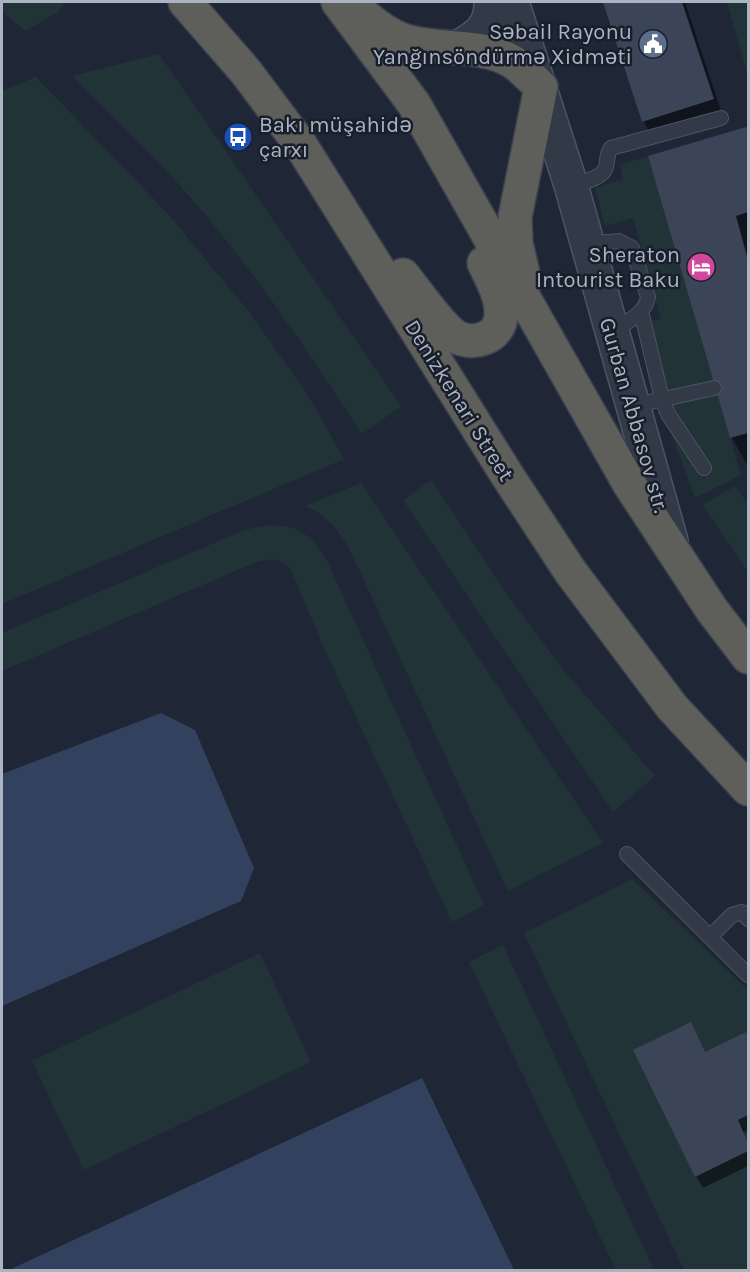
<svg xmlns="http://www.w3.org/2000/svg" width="750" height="1272" viewBox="0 0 750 1272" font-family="Karla,sans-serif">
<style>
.green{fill:#213337}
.water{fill:#32415e}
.shadow{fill:#0007}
.building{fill:#3b4557}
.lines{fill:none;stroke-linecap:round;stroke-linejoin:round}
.service-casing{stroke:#4d5462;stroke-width:16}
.tertiary-casing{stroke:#4d5462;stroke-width:36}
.trunk-casing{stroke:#3a414e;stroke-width:36}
.service{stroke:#323947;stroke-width:14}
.tertiary{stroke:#323947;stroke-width:33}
.trunk{stroke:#5e5e5b;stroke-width:33}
.labels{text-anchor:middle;stroke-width:5;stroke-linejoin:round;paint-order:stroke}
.poi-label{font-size:22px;fill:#acb4c4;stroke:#181f2b;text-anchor:end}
.street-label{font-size:22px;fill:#acb4c4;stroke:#181f2b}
</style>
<rect width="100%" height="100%" fill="#1f2736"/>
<path class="green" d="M2,2h63l-7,10 -33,19 -23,-20z
M727,2h21v74z
M159,54l242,352 -39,28c-48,-74 -98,-148 -154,-216 -42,-51 -90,-96 -136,-142z
M36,77l133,138 80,97 59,83 36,64 -342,145v-513z
M648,156l93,319 -46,23 -36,-98 -23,-72 25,-10 -28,-100 -28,8 -10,-38 28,-9 -3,-14z
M431,480l71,107 59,80 94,109 -42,36 -210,-312z
M361,483l242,360 -95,48 -159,-343c-11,-18 -23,-34 -44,-42z
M735,486l13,18v68l-45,-67z
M267,525c30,-1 46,10 60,36l157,344 -32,17 -129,-276 -32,-76c-11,-13 -21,-12 -37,-7l-252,108v-38l243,-103z
M632,879l116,111v280h-64l-160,-337z
M503,945l151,325h-38l-147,-308z
M260,953l51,109 -227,108 -52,-109z"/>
<path class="water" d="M161,713l34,17 59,138 -13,33 -239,105v-232z
M422,1078l92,192h-505z"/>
<path class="shadow" d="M604,2h81l38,115 -69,23 -10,-18z
M746,129l2,5v333l-16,-29 -82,-281z
M745,1034l3,6v90l-5,3 5,11v22l-45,22 -7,-12 9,-123z"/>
<path class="building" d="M603,2h79l32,97 -72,23z
M746,127l2,7v78l-12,4 12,44v173l-18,5 -82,-282z
M691,1022l14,30 41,-20 2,6v77l-10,5 10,23v8l-53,26 -62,-127z"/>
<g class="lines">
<g class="service-casing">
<path id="service" d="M571,185c11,-3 32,-6 35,-18 2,-8 0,-12 5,-19l110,-30
M588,244l31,-3 13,7 16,49c-2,16 -22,26 -35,34
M641,311l21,88 6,15 36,54
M650,402l64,-14
M627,854l121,121
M710,937l22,-22 10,-3 6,7"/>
</g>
<g class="tertiary-casing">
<path id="tertiary" d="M512,2l59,183 100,356
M457,48c20,-11 35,-21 34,-46"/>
</g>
<g class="trunk-casing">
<path id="trunk" d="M185,2l61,70 54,72 207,331 63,96 102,136 76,82
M338,2l76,102 216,381 82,125 36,47
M357,9c13,12 29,25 46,31 35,12 77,2 110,22 10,7 19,17 28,25l-26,130 1,26 9,39
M403,275c13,16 32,44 48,58 18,16 52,6 50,-21 0,-17 -10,-34 -17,-49"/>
</g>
<use href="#service" class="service"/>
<use href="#tertiary" class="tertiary"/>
<use href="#trunk" class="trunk"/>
</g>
<defs>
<g id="civic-disc" transform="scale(1.5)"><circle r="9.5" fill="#5c6f8a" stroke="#181f2b"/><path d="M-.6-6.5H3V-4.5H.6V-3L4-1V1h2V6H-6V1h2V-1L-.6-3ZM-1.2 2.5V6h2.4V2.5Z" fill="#fff"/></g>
<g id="bus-disc" transform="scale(1.5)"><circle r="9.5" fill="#1a4fb4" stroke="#181f2b"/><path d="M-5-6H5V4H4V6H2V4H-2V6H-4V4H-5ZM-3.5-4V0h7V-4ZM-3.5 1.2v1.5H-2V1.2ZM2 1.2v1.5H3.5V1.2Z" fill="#fff"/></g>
<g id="hotel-disc" transform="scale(1.5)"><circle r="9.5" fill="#d1479c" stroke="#181f2b"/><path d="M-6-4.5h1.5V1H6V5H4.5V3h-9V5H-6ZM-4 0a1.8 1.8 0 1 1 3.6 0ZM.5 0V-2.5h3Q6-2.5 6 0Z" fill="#fff"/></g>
</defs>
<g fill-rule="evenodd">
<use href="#civic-disc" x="653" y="44"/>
<use href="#bus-disc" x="238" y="137"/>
<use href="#hotel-disc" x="701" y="267"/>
</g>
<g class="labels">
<g class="poi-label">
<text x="632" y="39">Səbail Rayonu<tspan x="632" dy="25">Yanğınsöndürmə Xidməti</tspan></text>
<text x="259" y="132" text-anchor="start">Bakı müşahidə<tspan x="259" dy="25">çarxı</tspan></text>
<text x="680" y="262">Sheraton<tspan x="680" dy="25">Intourist Baku</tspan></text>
</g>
<g class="street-label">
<text transform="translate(460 400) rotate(58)" y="8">Denizkenari Street</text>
<text transform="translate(635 415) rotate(74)" y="8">Gurban Abbasov str.</text>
</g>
</g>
<rect width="750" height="1272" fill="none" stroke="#acb4c4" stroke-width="6"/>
</svg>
